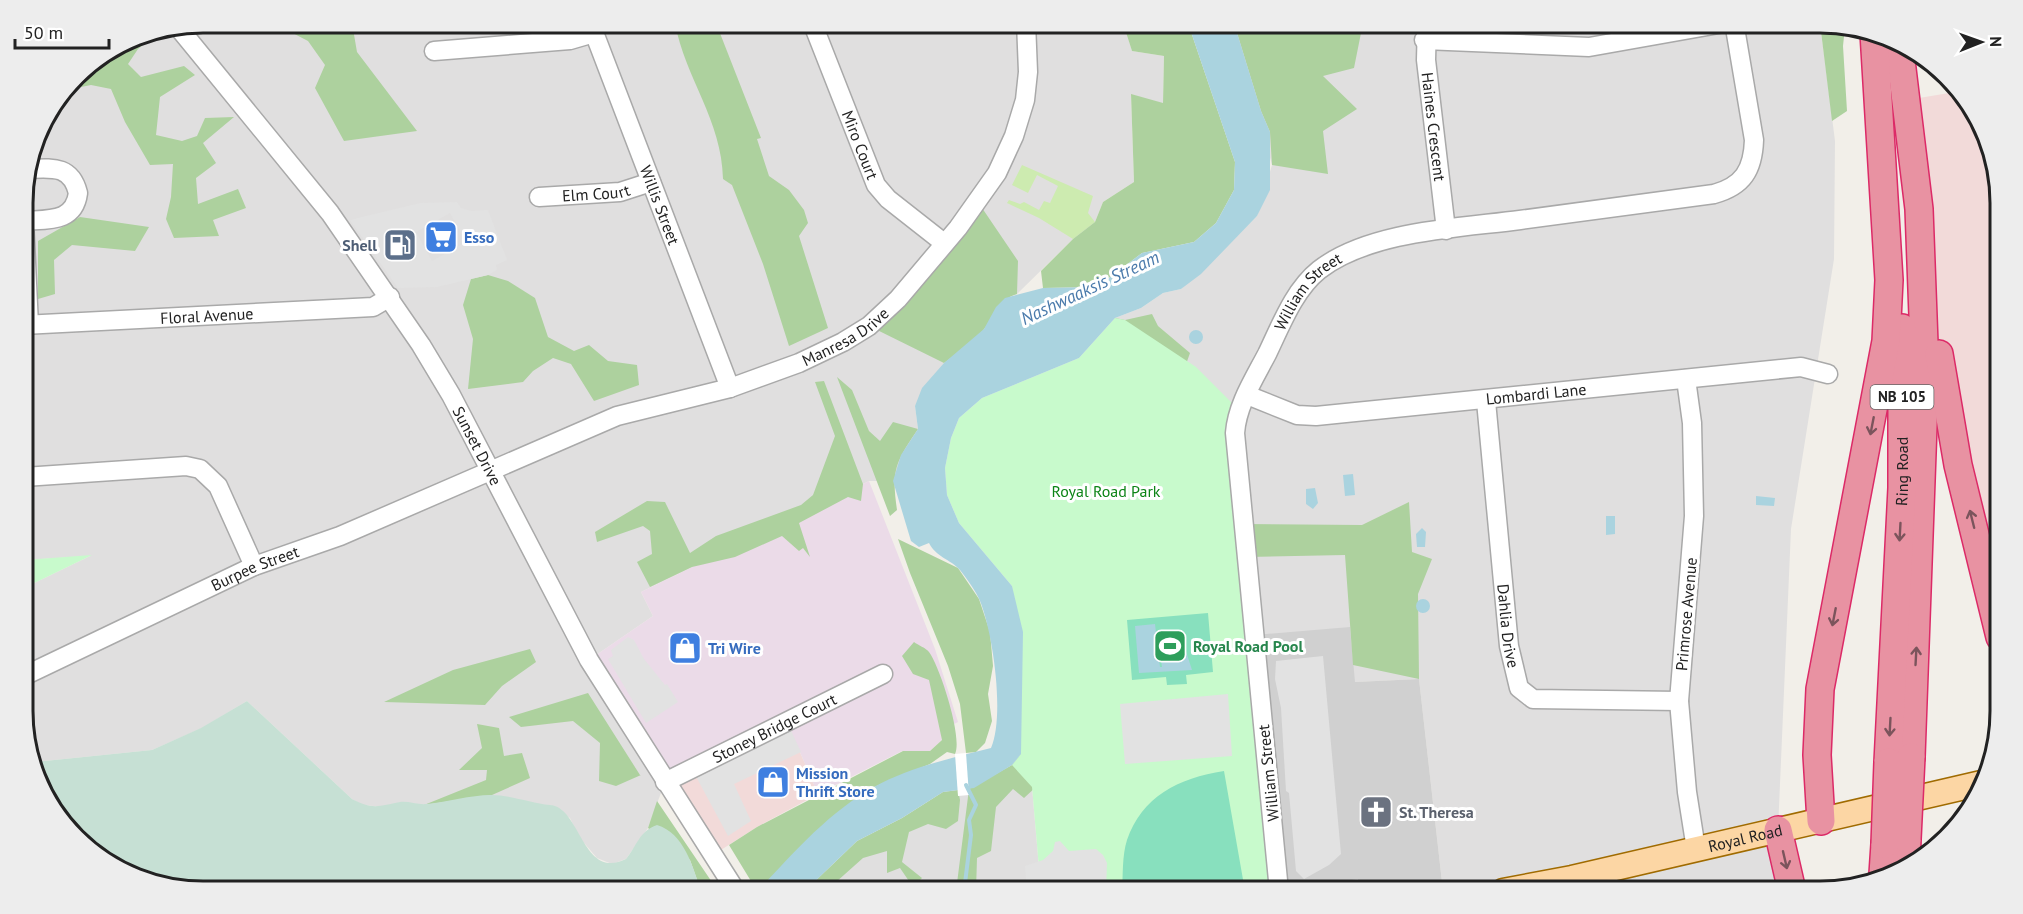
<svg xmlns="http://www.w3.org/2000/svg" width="2023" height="914" viewBox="0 0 2023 914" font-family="'PT Sans',sans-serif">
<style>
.residential{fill:#e0dfdf}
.commercial{fill:#f2dad9}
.industrial{fill:#ebdbe8}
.religious{fill:#d0d0d0}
.grass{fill:#cdebb0}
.forest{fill:#add19e}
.wetland{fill:#c6e0d4}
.park{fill:#c8facc}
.pitch{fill:#88e0be}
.parking{fill:#e2e2e2;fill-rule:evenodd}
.water{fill:#aad3df}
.pier{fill:#fff}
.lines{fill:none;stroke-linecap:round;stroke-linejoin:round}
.stream{stroke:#aad3df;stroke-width:4}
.minor-casing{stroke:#a9a9a9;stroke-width:21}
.major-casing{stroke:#a06b00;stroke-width:27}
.highway-casing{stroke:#dc2a67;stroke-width:30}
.minor{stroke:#fff;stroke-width:18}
.major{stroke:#fcd6a4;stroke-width:24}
.highway{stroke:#e892a2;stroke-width:27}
.highway-bridge-casing{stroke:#dc2a67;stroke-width:30;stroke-linecap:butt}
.highway-bridge{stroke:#e892a2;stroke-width:27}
.oneway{stroke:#7b545c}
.labels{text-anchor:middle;stroke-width:6;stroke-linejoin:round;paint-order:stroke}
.shield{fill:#fff;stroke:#646464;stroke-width:1.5}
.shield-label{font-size:15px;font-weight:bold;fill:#222}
.street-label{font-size:16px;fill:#222;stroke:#fff}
.shop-label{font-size:16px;font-weight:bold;fill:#366cbe;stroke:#fff;text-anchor:start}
.service-label{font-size:16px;font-weight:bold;fill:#4e5e75;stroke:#fff;text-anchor:end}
.park-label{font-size:16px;fill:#0c8416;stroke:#fff}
.leisure-label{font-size:16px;font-weight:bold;fill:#27864d;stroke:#fff;text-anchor:start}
.worship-label{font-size:16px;font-weight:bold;fill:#5b616d;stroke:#fff;text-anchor:start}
.water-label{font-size:18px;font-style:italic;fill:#4a7aab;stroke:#fff}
.rim{fill:none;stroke:#222;stroke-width:3}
</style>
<rect width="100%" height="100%" fill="#f2efe9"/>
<path class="residential" d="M203,22h920l9,29 32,5 -1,48 -32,-9 3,87 -31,20 -8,20 -22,17 -56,55 -12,4 -90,108 3,23 -25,52h-24l-228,111 12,24 -64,44 76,122 -17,46 -22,31 -14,5 -15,-6 -18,-21 -9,-19 -19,-13h-127l-22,-3 -17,5 -23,-2 -10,-6 -105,-98 -45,27 -50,22 -117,12 -11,-27v-147l66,-32 -66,4 -1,-370 18,-67 43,-56 50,-31z
M1234,23h586l15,118 -1,118 -43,270 -13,301 3,14 -10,47h-328l-24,-212 -64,3 -101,-47 -139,-317 26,-10 22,-15 18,-4 76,-73 15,-51z
M1032,787l9,104h-244l146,-99 31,-4z"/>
<path class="commercial" d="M1961,91l38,88 1,458 -61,-278 -32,-259z
M787,722l31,72 -61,33 -44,28 -48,-73z"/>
<path class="industrial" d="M869,481l66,168 23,73 -17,9 1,9 -12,11h-28l-84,43 -31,-72 -122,60 -76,-122 64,-44 -12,-24z"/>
<path class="religious" d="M1350,627l5,55 64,-3 24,212h-164l-25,-256z"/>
<path class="grass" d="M1022,165l71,31 -5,17 7,9 -22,17 -34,-21 -32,-15 2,-3 11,4 4,-2 15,8 5,-9 6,2 8,-17 -21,-11 -9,18 -16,-8z"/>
<path class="forest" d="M281,23h71l5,29 60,79 -73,10 -29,-53 10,-23 -17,-24 -25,-13z
M675,23h41l45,115 -4,1 12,37 20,14 15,20 4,13 -9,13 29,92 -39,18 -26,-82 -31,-79 -9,-6c-1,-59 -38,-101 -48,-156z
M1123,23h65l47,139 -1,28 -18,33 -22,19 -52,11 -45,34 -54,1 -2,-17 32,-32 22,-17 8,-20 31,-20 -3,-88 32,9 1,-47 -32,-5z
M1234,23h129l-9,45 -31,8 34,33 -34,22 5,43 -56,-9 -2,-33 -9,-21z
M1820,23l25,4 -2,19 4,65 -15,10z
M160,31l-22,18 -10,15 13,13 43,-11 11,9 -35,22 -4,38 26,6 15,-5 8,-18 29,-1 -31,26 13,20 -20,15 2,26 40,-15 8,19 -33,12 6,16 -45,2 -8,-19 5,-22 2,-33 -23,1 -25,-43 -14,-33 -20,-4 -25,5c24,-31 54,-51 94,-59z
M978,202l40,59 -1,33c-20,7 -21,19 -32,34 -10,14 -28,25 -41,35l-75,-37z
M80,217l69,10 -14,24 -63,-6 -18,15 1,34 -17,5v-58z
M488,275l20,6 27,17 13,39 26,14 15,-6 19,16 29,4 2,20 -45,16 -23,-37 -18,-6 -20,13 -10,11 -55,7 5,-50 -10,-34 8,-26z
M1152,314l6,12 32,27 -153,433 -13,12 -11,-9 -17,18 -5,44 -14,7 -1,33h-20l13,-102 43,-24 9,-11 94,-436 10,2z
M837,377l15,13 17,41 11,10 13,-19 25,7c-22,33 -27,40 -21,81l-7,6z
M824,381l39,103 -2,17 -13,-4 -49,26 11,34 -7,-9 -4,3 -17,-15 -47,21 -43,10 -42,20 -13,-25 15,-8 -2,-23 -7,-5 -46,16 -2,-10 52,-31 18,1 25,51 26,-17 85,-31 12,-10 22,-59 -20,-54z
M1409,502l3,50 20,7 -14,35 1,85 -66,-14 -8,-110 -98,2 -4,-33 119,1z
M898,539l60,29 21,31 11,33 3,34 -5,28 4,27 -7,22 -9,9 -10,1 -6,-49 -12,-38 -38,-93z
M914,642c4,3 12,6 15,10 11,15 34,86 26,102l-8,-2 -17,12 -56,23 -38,28 -79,76 -28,-46 28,-18 146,-76h27l12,-11 -13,-60 -16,-6 -11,-18z
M530,649l6,13 -34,24 -17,19 -101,-3 69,-32z
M588,693l52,82h1l-25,11 -17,-5 1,-38 -27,-22 -52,6 -12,-10z
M477,724l22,4 5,28 18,-3 8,25 -38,17 -68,10 62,-25 1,-10h-28l23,-22z
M958,790l2,10 -2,21 -12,8 -18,-5 -19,8 -7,30 20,16 -9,9 -13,-19 -13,5v-22l-24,7 -37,33h-29l12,-4 48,-46 45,-23 41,-26z
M657,801l61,90h-17l-11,-31 -42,-32z"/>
<path class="wetland" d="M247,701l105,98c20,11 28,7 48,3 9,-1 18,3 27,2 21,-2 43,-9 64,-9 19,0 40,8 59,10 31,2 32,76 76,54 11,-13 13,-28 31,-34 27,8 36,42 44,66h-498l-70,-13 -73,-57 -25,-59 117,-12 49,-22z"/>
<path class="park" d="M1115,318l10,2 71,47 43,43 40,481h-238l-9,-104 -20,-22 9,-11 -9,-168 -53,-63 -12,-28 -2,-27 6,-30 8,-20 23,-20 97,-40z
M92,555l-68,33v-28z"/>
<path class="pitch" d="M1208,613l5,59 -27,3 1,9 -20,1 -1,-8 -34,3 -5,-60z
M1224,771l21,120h-123c1,-15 0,-36 5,-51 15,-43 51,-62 97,-69z"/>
<path class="parking" d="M457,202l4,6 10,3 17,-1 19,50 -11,5 1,5 -9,5 -51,12 -39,1 -48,-68 70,-17zM450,213l16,29 -34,19 -16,-29z
M628,637l6,3 10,19 21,26 2,-1 11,18 -32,21 -38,-64 5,-3 -2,-6z
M1323,656l18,198 -12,11 -25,14 -8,-8 -7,-78 -3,-2 -5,-83 -6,-29 1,-18z
M1228,694l4,62 -107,8 -5,-60z
M787,722l14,30 -67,32 17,37 -23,15 -36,-67z
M1060,841l9,10 27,-2 7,6 4,8 -1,28h-79l-2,-25 18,-6 10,-9 2,-9z
M1358,879l1,10 -20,2 -1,-9z"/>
<path class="water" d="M1188,23h46l27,88 9,21v58l-13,26 -56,58 -20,15 -18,4 -22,15 -26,10 -36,40 -97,40 -23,20 -8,20 -6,30 2,27 12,28 53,63 11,46 -2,122 -9,11 -38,23 -31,4 -41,26 -45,23 -48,46 -12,4h-39c34,-37 71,-79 116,-104 36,-20 78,-29 117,-39 14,-32 2,-115 -11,-147 -4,-10 -13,-22 -20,-31 -10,-11 -24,-13 -31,-27l-10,4 -8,-6 -18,-60 8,-26 17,-26 -3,-23 7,-18 22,-25 40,-34 12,-22 9,-9 38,-10 54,-1 45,-34 52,-11 22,-19 18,-33 1,-28z
M1189 337a7 7 0 1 1 14 0a7 7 0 1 1-14 0Z
M1353,474l2,21 -10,1 -2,-21z
M1315,488l3,15 -5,6 -7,-5v-15z
M1756,496l19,2 -1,8 -18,-1z
M1606,516h9v18l-9,1z
M1422,528l4,4 -1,15h-8l-1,-13z
M1416 606a7 7 0 1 1 14 0a7 7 0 1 1-14 0Z
M1155,624l5,43h2l-2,-14 22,-14 10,31 -53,3 -4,-47z"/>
<path class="pier" d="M966,753l3,42 -11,1 -3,-42z"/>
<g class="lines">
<path class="stream" d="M964,891l7,-56 -2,-15 7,-15 -10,-20"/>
<g class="minor-casing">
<g id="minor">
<path id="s1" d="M590,22l140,366"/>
<path id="s2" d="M812,22l64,163 12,14 56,44"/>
<path id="s3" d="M1427,22l-1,38 20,170"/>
<path id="s4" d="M178,27l152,186 91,132 30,50 138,265 147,231"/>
<path d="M1424,40l165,7 141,-25"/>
<path d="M434,51l136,-11 24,-7"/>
<path id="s5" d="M539,197l81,-5 31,-10"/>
<path d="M23,221c25,-2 51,2 55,-28 -7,-28 -26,-25 -49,-24"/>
<path d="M24,221l5,104"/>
<path id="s6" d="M23,325l350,-18 17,-10"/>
<path d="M1686,379l6,44 2,93 -15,185 8,91 9,57"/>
<path id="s7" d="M1247,395l50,20 19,1 485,-49 27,7"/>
<path id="s8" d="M1486,401l23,245 10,42 14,11 146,2"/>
<path d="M24,477l162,-11 14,3 18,17 36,80"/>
<path id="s9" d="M24,676l230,-110 86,-30 277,-120 113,-28 69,-25 44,-21 26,-16 29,-27 60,-71 39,-55 17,-37 11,-36 3,-28 -2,-50"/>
<path id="s10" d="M665,782l218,-108"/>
<path id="s11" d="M1279,891l-44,-458c2,-28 19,-54 32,-79 14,-29 27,-64 52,-84 50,-39 140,-42 201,-50 65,-9 130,-17 194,-26 29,-8 39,-24 40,-54l-20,-118"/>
</g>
</g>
<g class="major-casing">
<g id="major">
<path id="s12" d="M1503,891l69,-13 414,-96"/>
</g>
</g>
<g class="highway-casing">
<g id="highway">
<path d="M1899,44l20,165 6,161 -14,387"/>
<path d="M1939,354l19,111 42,172"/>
<path id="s13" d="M1888,762l14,-274v-160"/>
<path d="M1821,821l-4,-66 3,-66 66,-348 3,-61 -15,-247"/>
<path d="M1778,830l14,61"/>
<path d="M1906,866l1,-27"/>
<path d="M1883,874l2,-30"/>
</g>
</g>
<use href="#minor" class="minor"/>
<use href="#major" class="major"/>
<use href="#highway" class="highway"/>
<g class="highway-bridge-casing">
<path id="highway-bridge" d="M1907,839l4,-82
M1885,844l3,-82"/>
</g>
<use href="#highway-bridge" class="highway-bridge"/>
</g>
<defs><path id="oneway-shaft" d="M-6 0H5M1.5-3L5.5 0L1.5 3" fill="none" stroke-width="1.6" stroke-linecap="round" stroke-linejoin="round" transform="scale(1.5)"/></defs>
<g class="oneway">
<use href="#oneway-shaft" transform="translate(1872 426) rotate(101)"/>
<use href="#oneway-shaft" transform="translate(1972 519) rotate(-104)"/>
<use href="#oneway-shaft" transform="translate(1900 532) rotate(93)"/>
<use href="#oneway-shaft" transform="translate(1834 617) rotate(101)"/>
<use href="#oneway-shaft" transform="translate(1916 656) rotate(-87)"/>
<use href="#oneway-shaft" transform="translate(1890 727) rotate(93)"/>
<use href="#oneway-shaft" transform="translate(1785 860) rotate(77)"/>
</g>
<defs>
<g id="supermarket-square" transform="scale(1.725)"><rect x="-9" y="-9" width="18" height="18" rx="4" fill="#3f7fe0" stroke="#fff"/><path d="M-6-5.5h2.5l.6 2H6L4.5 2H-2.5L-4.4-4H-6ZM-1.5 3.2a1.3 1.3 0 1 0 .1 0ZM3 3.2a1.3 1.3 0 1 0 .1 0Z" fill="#fff"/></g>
<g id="fuel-square" transform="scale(1.725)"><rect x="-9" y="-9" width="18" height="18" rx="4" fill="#5c6f8a" stroke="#fff"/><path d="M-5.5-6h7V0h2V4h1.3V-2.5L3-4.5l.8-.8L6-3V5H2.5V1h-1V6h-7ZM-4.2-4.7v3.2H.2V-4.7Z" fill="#fff"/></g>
<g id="stadium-square" transform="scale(1.725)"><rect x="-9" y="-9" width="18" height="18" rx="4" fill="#2e9e5b" stroke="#fff"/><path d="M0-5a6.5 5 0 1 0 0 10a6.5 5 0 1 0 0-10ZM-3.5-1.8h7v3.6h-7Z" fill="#fff"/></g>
<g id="shop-square" transform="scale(1.725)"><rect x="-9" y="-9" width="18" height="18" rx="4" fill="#3f7fe0" stroke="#fff"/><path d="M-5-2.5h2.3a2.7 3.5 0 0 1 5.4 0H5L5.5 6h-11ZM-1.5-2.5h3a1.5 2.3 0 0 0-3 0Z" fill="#fff"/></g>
<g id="church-square" transform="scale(1.725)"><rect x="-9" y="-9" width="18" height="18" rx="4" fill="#6b7280" stroke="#fff"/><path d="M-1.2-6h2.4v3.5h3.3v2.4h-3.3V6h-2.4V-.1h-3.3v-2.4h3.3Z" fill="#fff"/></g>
</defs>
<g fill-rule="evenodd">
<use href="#supermarket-square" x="441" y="237"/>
<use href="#fuel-square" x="400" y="245"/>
<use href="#stadium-square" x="1170" y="646"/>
<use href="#shop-square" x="685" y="648"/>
<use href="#shop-square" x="773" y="782"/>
<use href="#church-square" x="1376" y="812"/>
</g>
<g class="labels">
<rect class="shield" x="1870.5" y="385" width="63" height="24" rx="4.5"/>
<g class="shield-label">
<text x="1902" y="402">NB 105</text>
</g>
<g class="street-label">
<text dy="6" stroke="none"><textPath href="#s3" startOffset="105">Haines Crescent</textPath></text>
<text dy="6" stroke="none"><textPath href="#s2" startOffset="132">Miro Court</textPath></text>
<text dy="6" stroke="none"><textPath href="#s5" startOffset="57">Elm Court</textPath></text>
<text dy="6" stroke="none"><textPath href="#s1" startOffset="196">Willis Street</textPath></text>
<text dy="6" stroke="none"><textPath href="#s11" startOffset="622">William Street</textPath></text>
<text dy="6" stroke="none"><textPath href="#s6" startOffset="184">Floral Avenue</textPath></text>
<text dy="6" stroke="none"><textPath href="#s9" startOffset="891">Manresa Drive</textPath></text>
<text dy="6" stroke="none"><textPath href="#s7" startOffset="294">Lombardi Lane</textPath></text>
<text dy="6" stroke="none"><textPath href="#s4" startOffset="516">Sunset Drive</textPath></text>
<text dy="6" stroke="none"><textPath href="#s13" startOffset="291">Ring Road</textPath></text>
<text dy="6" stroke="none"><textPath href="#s9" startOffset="255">Burpee Street</textPath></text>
<text transform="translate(1686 614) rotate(-85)" y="6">Primrose Avenue</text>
<text dy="6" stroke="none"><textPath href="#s8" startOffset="226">Dahlia Drive</textPath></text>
<text dy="6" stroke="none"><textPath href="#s10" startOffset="122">Stoney Bridge Court</textPath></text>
<text transform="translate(1268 773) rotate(-96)" y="6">William Street</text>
<text dy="6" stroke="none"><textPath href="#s12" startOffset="248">Royal Road</textPath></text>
</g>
<g class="shop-label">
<text x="464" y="243">Esso</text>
<text x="708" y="654">Tri Wire</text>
<text x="796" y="779">Mission<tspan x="796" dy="18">Thrift Store</tspan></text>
</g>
<g class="service-label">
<text x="377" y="251">Shell</text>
</g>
<g class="park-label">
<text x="1106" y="497">Royal Road Park</text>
</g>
<g class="leisure-label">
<text x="1193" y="652">Royal Road Pool</text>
</g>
<g class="worship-label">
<text x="1399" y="818">St. Theresa</text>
</g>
<g class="water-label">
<text transform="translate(1090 288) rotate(-25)" y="6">Nashwaaksis Stream</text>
</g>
</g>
<path d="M0 0H2023V914H0ZM203 33H1820A170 170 0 0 1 1990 203V711A170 170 0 0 1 1820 881H203A170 170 0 0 1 33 711V203A170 170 0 0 1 203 33Z" fill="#ededed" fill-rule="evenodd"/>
<path class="rim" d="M203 33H1820A170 170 0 0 1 1990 203V711A170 170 0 0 1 1820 881H203A170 170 0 0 1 33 711V203A170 170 0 0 1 203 33Z"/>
<g transform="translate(1981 42) rotate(89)" stroke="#ffffff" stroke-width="4.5" paint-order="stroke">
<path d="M0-4.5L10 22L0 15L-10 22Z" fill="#222222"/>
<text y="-9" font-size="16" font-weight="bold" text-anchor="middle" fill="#222222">N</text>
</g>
<path d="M15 39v9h94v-9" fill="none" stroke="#222222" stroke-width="3"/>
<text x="24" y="39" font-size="18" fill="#222222" stroke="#ffffff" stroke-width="4.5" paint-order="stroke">50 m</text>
</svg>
